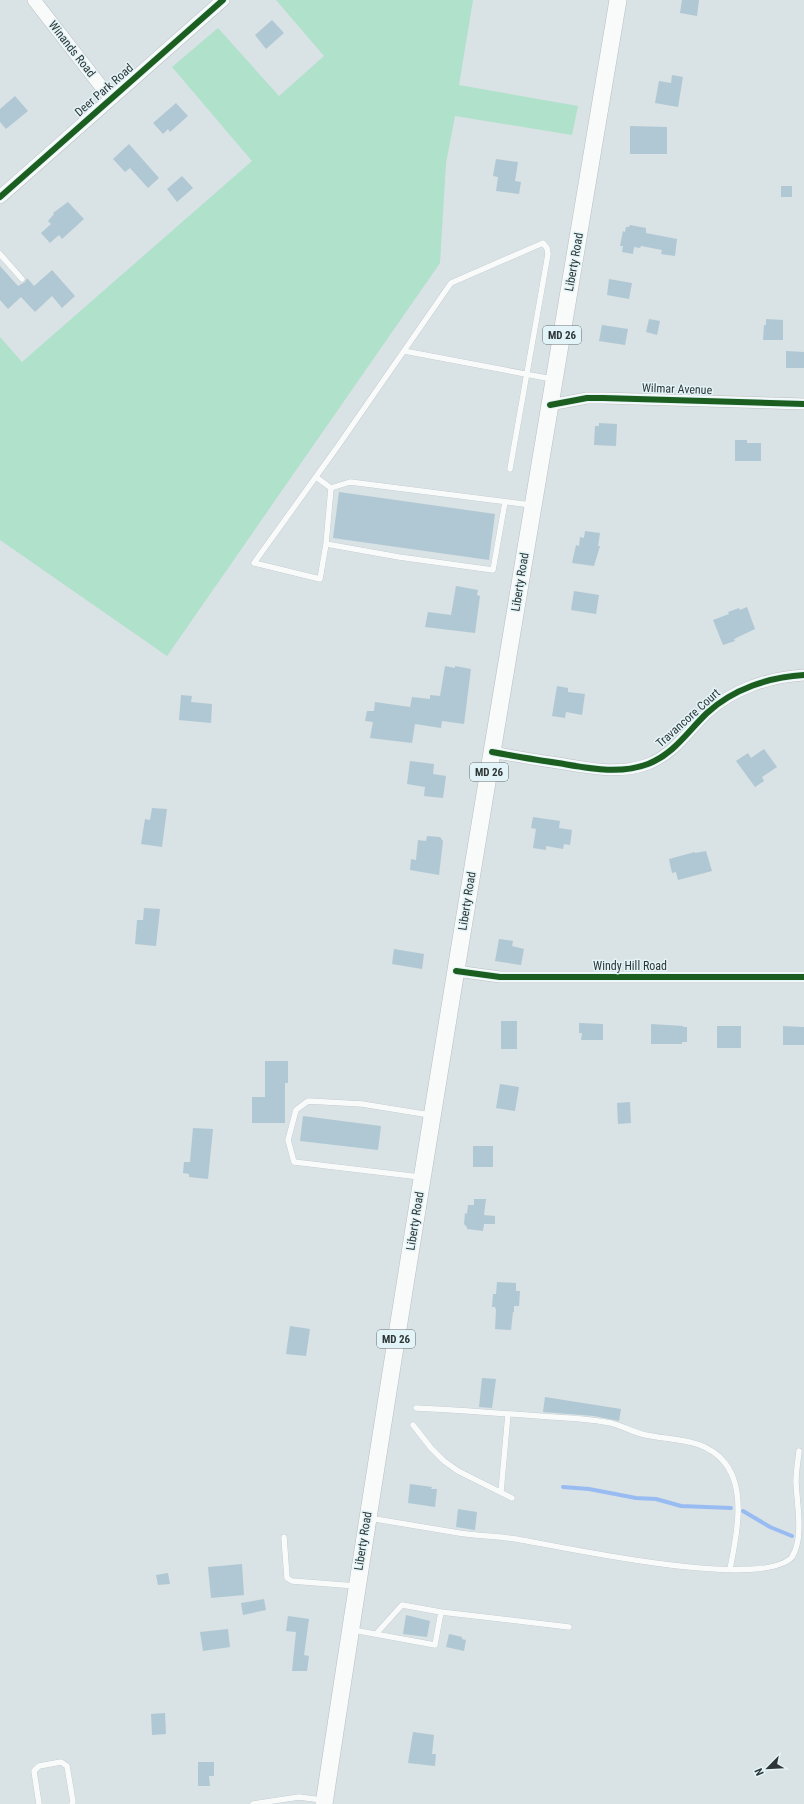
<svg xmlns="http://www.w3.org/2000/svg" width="804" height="1804" viewBox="0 0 804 1804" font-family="'Roboto Condensed',sans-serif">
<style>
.green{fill:#b0e1ca}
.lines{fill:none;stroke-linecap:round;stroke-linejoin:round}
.stream{stroke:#98bcf2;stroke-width:4}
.building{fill:#b0c8d3}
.service-casing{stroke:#b8bfc2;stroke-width:6}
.minor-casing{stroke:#b8bfc2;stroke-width:12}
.tertiary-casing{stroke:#b8bfc2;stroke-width:14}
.primary-casing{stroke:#b8bfc2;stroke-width:18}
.service{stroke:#f9fbfb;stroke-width:5.5}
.minor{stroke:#f9fbfb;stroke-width:11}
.tertiary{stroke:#f9fbfb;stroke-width:13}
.primary{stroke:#f9fbfb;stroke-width:17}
.cycleway-casing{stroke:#e2f4f7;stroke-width:8}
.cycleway{stroke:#1b5e20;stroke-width:6}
.labels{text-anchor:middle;stroke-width:3;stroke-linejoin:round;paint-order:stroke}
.shield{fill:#e2f4f7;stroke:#656f71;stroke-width:1}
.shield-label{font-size:11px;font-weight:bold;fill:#2f3637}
.street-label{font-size:12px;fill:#2f3637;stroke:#e2f4f7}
</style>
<rect width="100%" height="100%" fill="#d9e2e5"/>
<path class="green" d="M276,0h197l-14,85 119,21 -6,29 -117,-19 -9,47 -6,100 -273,393 -167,-116v-203l22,25 230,-201 -80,-94 46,-39 61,68 45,-40z"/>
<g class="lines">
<path class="stream" d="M563,1487l26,2 47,9 20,1 25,7 50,2
M743,1511l27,16 22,9"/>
</g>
<path class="building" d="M682,0h17l-2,16 -17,-3z
M272,20l12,13 -18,16 -11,-14z
M672,75l11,2 -5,30 -23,-4 4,-22 12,2z
M15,96l13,15 -22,18 -6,-7v-13z
M176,103l12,13 -18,16 -2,-3 -5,5 -10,-11z
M630,126l37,1v27h-37z
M129,144l30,34 -11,10 -18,-20 -5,4 -12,-13z
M496,159l22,3 -3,19 6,1 -2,12 -23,-3 2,-14 -5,-1z
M182,176l11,12 -16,14 -10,-13z
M781,186h11v11h-11z
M68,202l16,17 -22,20 -3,-4 -9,8 -9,-10 10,-9 -3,-3 6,-7 -1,-1z
M630,225l16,3v5l31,6 -2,17 -14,-2 1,-4 -21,-4 -1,2 -6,-1 -1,7 -11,-2 1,-6h-3l3,-15 2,1 1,-5h3z
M0,266l18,20 7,-4 2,-4 7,8 18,-16 23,26 -13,12 -10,-12 -17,16 -14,-15 -13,12 -8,-9z
M609,279l23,4 -3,16 -22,-4z
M649,319l11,2 -3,14 -11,-3z
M766,319l17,1v20h-20l1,-15h2z
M602,325l26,4 -3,16 -26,-4z
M786,351l18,1v16h-18z
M599,423l18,1 -1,22 -22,-1 1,-19h4z
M735,440h12v3h14v18h-26z
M339,492l156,22 -6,46 -156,-22z
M585,531l15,2 -2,13h2l-6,20 -22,-3 4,-18 3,1 1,-9 4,1z
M456,586l22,4 -1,5 3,1 -5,37 -50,-6 3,-15 23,3z
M574,591l25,4 -3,19 -25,-4z
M747,607l8,22 -21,10 1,2 -12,4 -10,-25 16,-6 -1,-2 11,-4 1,2z
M445,666l10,2v-2l16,3 -7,55 -22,-3 -1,7 -26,-4 -3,19 -42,-5 3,-16 -8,-1 2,-10h7l1,-9 35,5 2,-10 18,2v-4l10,1z
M557,686l11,2v4l17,2 -3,21 -16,-3 -1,6 -13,-2z
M181,695l11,1 -1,6 21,2 -1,19 -32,-3z
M764,749l13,18 -15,10 2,4 -9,6 -19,-26 12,-8 3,5z
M410,761l24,3 -1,10 13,2 -3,22 -19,-2 1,-9 -18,-3z
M152,808l15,1 -5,38 -21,-3 4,-25 5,1z
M533,817l27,4 -1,7 13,2 -2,15 -6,-1 -1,5 -17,-3v4l-13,-2 3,-19 -5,-1z
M427,836l13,1 3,4 -4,34 -29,-5 1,-11 5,1 2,-20 8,1z
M706,851l6,20 -34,9 -2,-8 -4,1 -3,-14 26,-7v1z
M144,908l16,1 -4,37 -21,-2 2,-24h6z
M499,939l14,2 -1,5 12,3 -3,16 -26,-4z
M394,949l30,5 -2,15 -30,-5z
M501,1021h16v28h-16z
M579,1023l24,1v16h-22l1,-7h-3z
M651,1024l32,2v1h4v15h-5v2h-31z
M717,1026h24v22h-24z
M783,1026l21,1v18h-21z
M265,1061h23v22h-3v40h-33v-26h13z
M500,1084l19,3 -4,24 -19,-3z
M630,1102l1,21 -13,1 -1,-21z
M303,1116l78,10 -3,24 -78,-9z
M193,1128l20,1 -5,50 -19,-2v-3l-6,-1 1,-11h6z
M473,1146h20v21h-20z
M474,1199h12l-2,16 11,1v8h-11l-1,7 -16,-2v-2l-3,-3 1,-11 2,1 1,-9h6z
M497,1282l19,1v8h4l-1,15h-5v6h-1l-2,18 -16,-1 1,-19 -1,-3h-3l1,-13h3z
M290,1326l20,3 -4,27 -20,-2z
M482,1378l14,1 -4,29 -13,-1z
M545,1397l76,12 -2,12 -25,-5 -51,-4z
M410,1484l22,3 -1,2h6l-2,18 -27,-4z
M458,1509l19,3 -2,18 -19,-3z
M242,1564l2,31 -33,3 -3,-31z
M168,1573l2,11 -12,1 -2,-10z
M264,1599l2,11 -23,5 -2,-12z
M406,1615l24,6 -3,16 -24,-3z
M288,1616l21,3 -5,36 5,1 -2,15h-15l4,-39 -10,-1z
M228,1629l2,18 -27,4 -3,-19z
M449,1634l13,3v2l4,1 -2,11 -18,-4z
M165,1713l1,21 -14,1 -1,-21z
M413,1732l21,3 -2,19h4l-1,12 -27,-3z
M198,1762h16v14h-5l1,10h-12z"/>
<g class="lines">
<g class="service-casing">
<path id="service" d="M0,254l22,25
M404,351l148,28
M510,469l38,-215 -1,-6 -4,-5 -92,40 -113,163 -84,117 66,16 6,-35 5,-56 19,-6 181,23
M316,477l15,11
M326,544l73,13 94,13 12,-68
M420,1177l-126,-15 -6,-22 8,-30 12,-9 54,3 68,11
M416,1408c41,2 82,5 123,8 24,2 49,2 72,7 12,3 23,10 35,12 28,6 60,3 79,28 22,28 11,75 5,106
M413,1425l18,23 13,13 14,10 54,27
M501,1492l7,-78
M369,1518c30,5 60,10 90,15 19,3 38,3 57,6 47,8 245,52 276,18 12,-19 5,-52 4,-75 0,-10 2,-21 3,-31
M284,1537l3,41 5,3 64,5
M441,1612l128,15
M353,1630l82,15 6,-33 -39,-7 -26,29
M39,1804l-5,-33 5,-5 22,-4 6,4 6,36 -1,2
M253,1804l46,-7 23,3"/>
</g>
<g class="minor-casing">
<path id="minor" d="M550,405l37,-7h16l201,6
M492,752c22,4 44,8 66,11 30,5 61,12 90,1 26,-10 40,-33 59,-51 26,-24 62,-36 97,-38
M456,971l44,6h304"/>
</g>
<g class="tertiary-casing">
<path id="tertiary" d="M34,0l76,98
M0,197l223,-197"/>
</g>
<g class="primary-casing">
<path id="primary" d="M324,1804c91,-602 193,-1203 294,-1804"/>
</g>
<use href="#service" class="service"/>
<use href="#minor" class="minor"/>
<use href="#tertiary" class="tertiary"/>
<use href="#primary" class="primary"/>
<g class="cycleway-casing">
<path id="cycleway" d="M0,197l223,-197
M550,405l37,-7h16l201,6
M492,752c22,4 44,8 66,11 30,5 61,12 90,1 26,-10 40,-33 59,-51 26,-24 62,-36 97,-38
M456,971l44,6h304"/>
</g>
<use href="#cycleway" class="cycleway"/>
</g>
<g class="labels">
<g class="shield">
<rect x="543" y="326" width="38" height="18" rx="3"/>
<rect x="470" y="763" width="38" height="18" rx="3"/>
<rect x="377" y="1330" width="38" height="18" rx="3"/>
</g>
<g class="shield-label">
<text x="562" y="339">MD 26</text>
<text x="489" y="776">MD 26</text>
<text x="396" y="1343">MD 26</text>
</g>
<g class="street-label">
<text transform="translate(72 49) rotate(52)" y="4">Winands Road</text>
<text transform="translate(104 90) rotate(-41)" y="4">Deer Park Road</text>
<text transform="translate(574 262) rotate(-80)" y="4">Liberty Road</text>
<text transform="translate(677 389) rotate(2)" y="4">Wilmar Avenue</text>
<text transform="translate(520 582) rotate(-81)" y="4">Liberty Road</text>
<text transform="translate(688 718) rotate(-42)" y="4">Travancore Court</text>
<text transform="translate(467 901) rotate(-81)" y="4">Liberty Road</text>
<text x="630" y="970">Windy Hill Road</text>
<text transform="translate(415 1221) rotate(-81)" y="4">Liberty Road</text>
<text transform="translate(363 1541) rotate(-81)" y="4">Liberty Road</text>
</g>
</g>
<g transform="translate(768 1768) rotate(246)" stroke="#e2f4f7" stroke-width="3" paint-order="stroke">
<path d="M0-3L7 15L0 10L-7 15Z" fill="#2f3637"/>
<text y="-6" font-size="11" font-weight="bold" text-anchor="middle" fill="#2f3637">N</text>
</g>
</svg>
